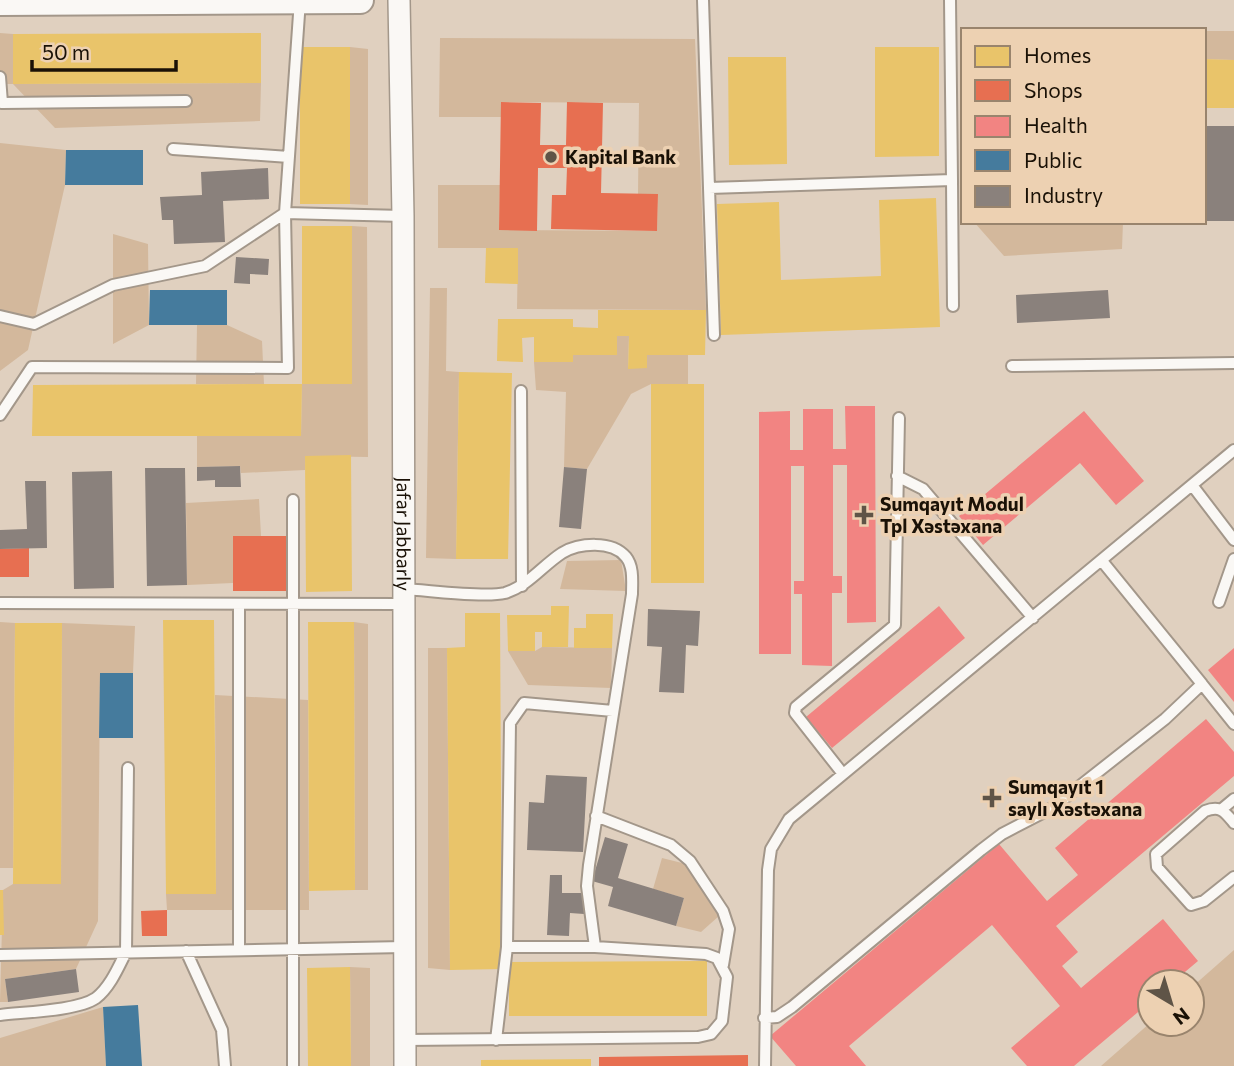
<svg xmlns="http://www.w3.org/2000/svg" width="1234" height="1066" viewBox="0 0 1234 1066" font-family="Commissioner,sans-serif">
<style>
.green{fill:#d3b89c}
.homes{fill:#e9c46a}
.shops{fill:#e76f51}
.health{fill:#f28482}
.public{fill:#457b9d}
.industry{fill:#8a817c}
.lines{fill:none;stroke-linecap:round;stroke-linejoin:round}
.service-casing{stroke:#a3978a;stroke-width:14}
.minor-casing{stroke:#a3978a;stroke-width:24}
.tertiary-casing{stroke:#a3978a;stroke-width:30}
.service{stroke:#faf8f5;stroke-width:10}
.minor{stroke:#faf8f5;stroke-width:21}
.tertiary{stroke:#faf8f5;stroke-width:26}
.poi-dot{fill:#5f5447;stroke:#edd1b2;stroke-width:2.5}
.labels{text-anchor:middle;stroke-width:7;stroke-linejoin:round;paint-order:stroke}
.poi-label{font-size:19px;font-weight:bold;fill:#1a1106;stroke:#edd1b2;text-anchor:start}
.street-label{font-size:19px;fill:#1a1106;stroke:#edd1b2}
</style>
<rect width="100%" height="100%" fill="#e0d0bf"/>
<path class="green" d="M1204,31h30v29l-30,-1z
M0,33l13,1 1,50 247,-1 -1,38 -205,7 -42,-44h-13z
M440,38l255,1 11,271 -189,-1 1,-61h-80v-63h62l-1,45 158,1 1,-37h-20l1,-91 -137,-1 -1,15h-62z
M350,47l18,2v156l-18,-1z
M0,143l66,7 -1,35 -37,165 -28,21z
M974,222h149l-1,27 -118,7z
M352,226l15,1 1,230 -63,-1v14l-64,3 -1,-7 -43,1v-31h104l1,-52h50z
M113,234l35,10 1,81 -36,19z
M430,288h17l-1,83 13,1 -3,187 -30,-1z
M197,325h30l35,16 2,43h-68z
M617,336h12l-1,32h18l1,-13h41v29h-37l-20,10 -44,75 -23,-2 2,-75 -30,-2 -2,-28h39v-7h44z
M259,499l2,37h-28v47l-46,2 -1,-82z
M621,560l5,31 -66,-2 7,-28z
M0,622l15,1 -2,245h-13z
M354,622l14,2v266h-13z
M62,623l73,3 -2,47 -33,1 -2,247 -22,48 -71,10 3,23h-8l3,-112 10,-6h48z
M542,647l70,1 -1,40 -83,-3 -20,-34h27z
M428,648h19l3,322 -22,-2z
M215,695l93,5 1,210h-142l-1,-16 50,-1z
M662,858l24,6 33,52 -18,16 -25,-6 8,-28 -31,-9z
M1234,950v116h-133l49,-43 42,1v-37z
M350,967l20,1v98h-19z
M103,1007l3,59h-106v-28z"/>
<path class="homes" d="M261,33v50l-248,1v-50z
M300,47h50v157h-50z
M875,47h64v109l-64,1z
M728,57h58l1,107 -58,1z
M1204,59l30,1v48h-30z
M936,198l4,129 -219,8 -4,-131 62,-2 2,78 100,-4 -2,-76z
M302,226h50v158h-50z
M486,248h32v36l-33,-1z
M598,310h108l-1,45h-58v13l-19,1 1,-33h-12v19h-44v7h-39v-25l-12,1 1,24 -26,-1 1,-42h75v8l25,1z
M459,372l53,1 -4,186h-52z
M264,384h38l-1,52h-269l1,-51z
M651,384h53v199h-53z
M351,455l1,136 -46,1 -1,-136z
M551,606h18l-1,41h-26v-15h-7v19h-27l-1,-36h44z
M465,613h35l2,356 -52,1 -3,-322 18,-1z
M586,614h27l-1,34h-38v-20h12z
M163,620h51l2,274h-50z
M308,622h46l1,268 -46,1z
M15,623h47l-1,261h-48z
M0,890h3l1,45h-4z
M707,961v55h-198v-54z
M350,967l1,99h-43l-1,-98z
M591,1059v7h-110v-6z"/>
<path class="shops" d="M501,102l40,1 -1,42h26l1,-43 36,1 -2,90 57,1 -1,37 -106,-2 1,-34h14l1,-27h-29l-1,63 -38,-1z
M233,536h53v55h-53z
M29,548v29h-29v-28z
M167,910v26h-25l-1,-25z
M748,1055v11h-149v-9z"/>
<path class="health" d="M845,406h30l1,216 -29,1v-158h-14v111h9v17h-10v73l-30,-1v-71h-8v-13h10v-115h-13v188h-32v-242l31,-1v39h13v-41h30v40h13z
M1084,411l60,70 -28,24 -36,-42 -97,82 -24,-29z
M939,606l26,32 -133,110 -26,-31z
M1234,648v54l-26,-32z
M1206,719l28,33v24l-178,150 22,26 -16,14 19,22 82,-69 35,42 -25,21h-23v20l-76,64h-47l-16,-18 49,-42 -68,-81 -143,121 17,20h-70l-26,-30 229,-192 48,57 31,-26 -23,-27z"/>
<path class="public" d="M66,150h77v35h-78z
M150,290h77v35h-78z
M100,673h33v65h-34z
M138,1005l4,61h-36l-3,-59z"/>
<path class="industry" d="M1204,126h30v95h-30z
M268,168l1,31 -46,2 2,41 -51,2 -1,-24h-11l-2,-23 42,-2 -1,-23z
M236,257l33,2 -1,16 -18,-1v10l-16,-1z
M1108,290l2,28 -93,5 -1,-28z
M240,466l1,21h-26v-7l-18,1v-14z
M564,467l23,2 -6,60 -22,-2z
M145,468h40l2,117 -40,1z
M112,471l2,117 -40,1 -2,-117z
M25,481h21l1,67 -47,1v-19l27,-1z
M648,609l52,2 -2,35 -12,-1 -2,48 -25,-1 3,-45 -15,-1z
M546,775l41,2 -4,75 -56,-2 2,-48 15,1z
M605,837l23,7 -10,34 66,20 -8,28 -68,-20 5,-19 -21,-6z
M550,875h12v18h23l-1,21 -14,-1 -1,23 -22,-1z
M76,969l3,23 -71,10 -3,-23z"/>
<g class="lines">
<g class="service-casing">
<path id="service" d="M300,0l-15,213 118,3
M703,0l6,188 243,-8 -2,-180
M0,77l2,26 184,-2
M173,149l116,8
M952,180l1,126
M709,188l5,147
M0,316l34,8 79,-39 92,-19 80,-53 3,155 -256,-1 -32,48
M1012,366l222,-3
M521,391l1,195
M897,476l26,13 110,129
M1192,485l42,55
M293,500v566
M403,589c24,1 81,9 102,4 23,-7 37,-27 57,-40 17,-10 50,-13 64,4 8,10 6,25 6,37l-43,271 -2,21 8,61
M1219,602l15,-43
M0,603l403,1
M1202,684l32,40
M843,774l-48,-61 1,-6 99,-82 4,-207
M1222,809l12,-10
M596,816l75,29 19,16 33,50 6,18 -6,36
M1234,823c-9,-11 -13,-18 -29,-12l-49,43 1,13 34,38 13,-4 30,-24
M239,950v-346
M186,951l36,79 3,36
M0,955l404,-8
M0,1015c24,-3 77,-4 96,-17 14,-11 22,-30 30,-46l2,-184
M764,1018l13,-1 15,-10 189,-157 21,-16 50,-26 113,-89 37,-35 -100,-123
M405,1040l293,-3 13,-3 11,-13 5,-44 -10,-19 -11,-4 -111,-7h-88
M496,1040l11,-93 3,-224 14,-20 89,8
M765,1066l3,-196 3,-21 18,-30 445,-369"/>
</g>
<g class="minor-casing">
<g id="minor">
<path id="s1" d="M399,0l4,216 2,850"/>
</g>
</g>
<g class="tertiary-casing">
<path id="tertiary" d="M0,2l360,-2"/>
</g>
<use href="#service" class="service"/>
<use href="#minor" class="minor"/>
<use href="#tertiary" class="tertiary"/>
</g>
<g class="poi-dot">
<circle cx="551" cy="157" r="7"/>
<path d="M860.5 504.5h7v7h7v7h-7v7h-7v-7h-7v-7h7z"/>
<path d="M988.5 787.5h7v7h7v7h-7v7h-7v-7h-7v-7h7z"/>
</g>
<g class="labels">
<g class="poi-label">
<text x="565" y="164">Kapital Bank</text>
<text x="880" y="511">Sumqayıt Modul<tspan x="880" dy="22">Tpl Xəstəxana</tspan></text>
<text x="1008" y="794">Sumqayıt 1<tspan x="1008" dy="22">saylı Xəstəxana</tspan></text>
</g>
<g class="street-label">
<text dy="7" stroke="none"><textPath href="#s1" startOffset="534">Jafar Jabbarly</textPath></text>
</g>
</g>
<rect x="961" y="28" width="245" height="196" fill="#edd1b2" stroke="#99846d" stroke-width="2"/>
<rect x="975" y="46" width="35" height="21" fill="#e9c46a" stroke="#99846d" stroke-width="2"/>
<text x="1024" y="63" font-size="21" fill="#1a1106">Homes</text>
<rect x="975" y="80" width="35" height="21" fill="#e76f51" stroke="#99846d" stroke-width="2"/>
<text x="1024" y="98" font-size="21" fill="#1a1106">Shops</text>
<rect x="975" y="116" width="35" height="21" fill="#f28482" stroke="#99846d" stroke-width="2"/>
<text x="1024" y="133" font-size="21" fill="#1a1106">Health</text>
<rect x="975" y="150" width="35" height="21" fill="#457b9d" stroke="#99846d" stroke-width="2"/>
<text x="1024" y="168" font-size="21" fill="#1a1106">Public</text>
<rect x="975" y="186" width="35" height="21" fill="#8a817c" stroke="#99846d" stroke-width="2"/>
<text x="1024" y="203" font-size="21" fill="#1a1106">Industry</text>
<g transform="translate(1171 1003) rotate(142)"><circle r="33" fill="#edd1b2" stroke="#99846d" stroke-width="2"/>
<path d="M0-5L12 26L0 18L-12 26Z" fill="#5f5447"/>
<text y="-10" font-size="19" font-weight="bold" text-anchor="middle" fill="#1a1106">N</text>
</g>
<path d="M32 60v10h144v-10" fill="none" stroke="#1a1106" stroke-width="3.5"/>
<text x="42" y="60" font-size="21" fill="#1a1106" stroke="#edd1b2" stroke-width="5" paint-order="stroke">50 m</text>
</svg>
